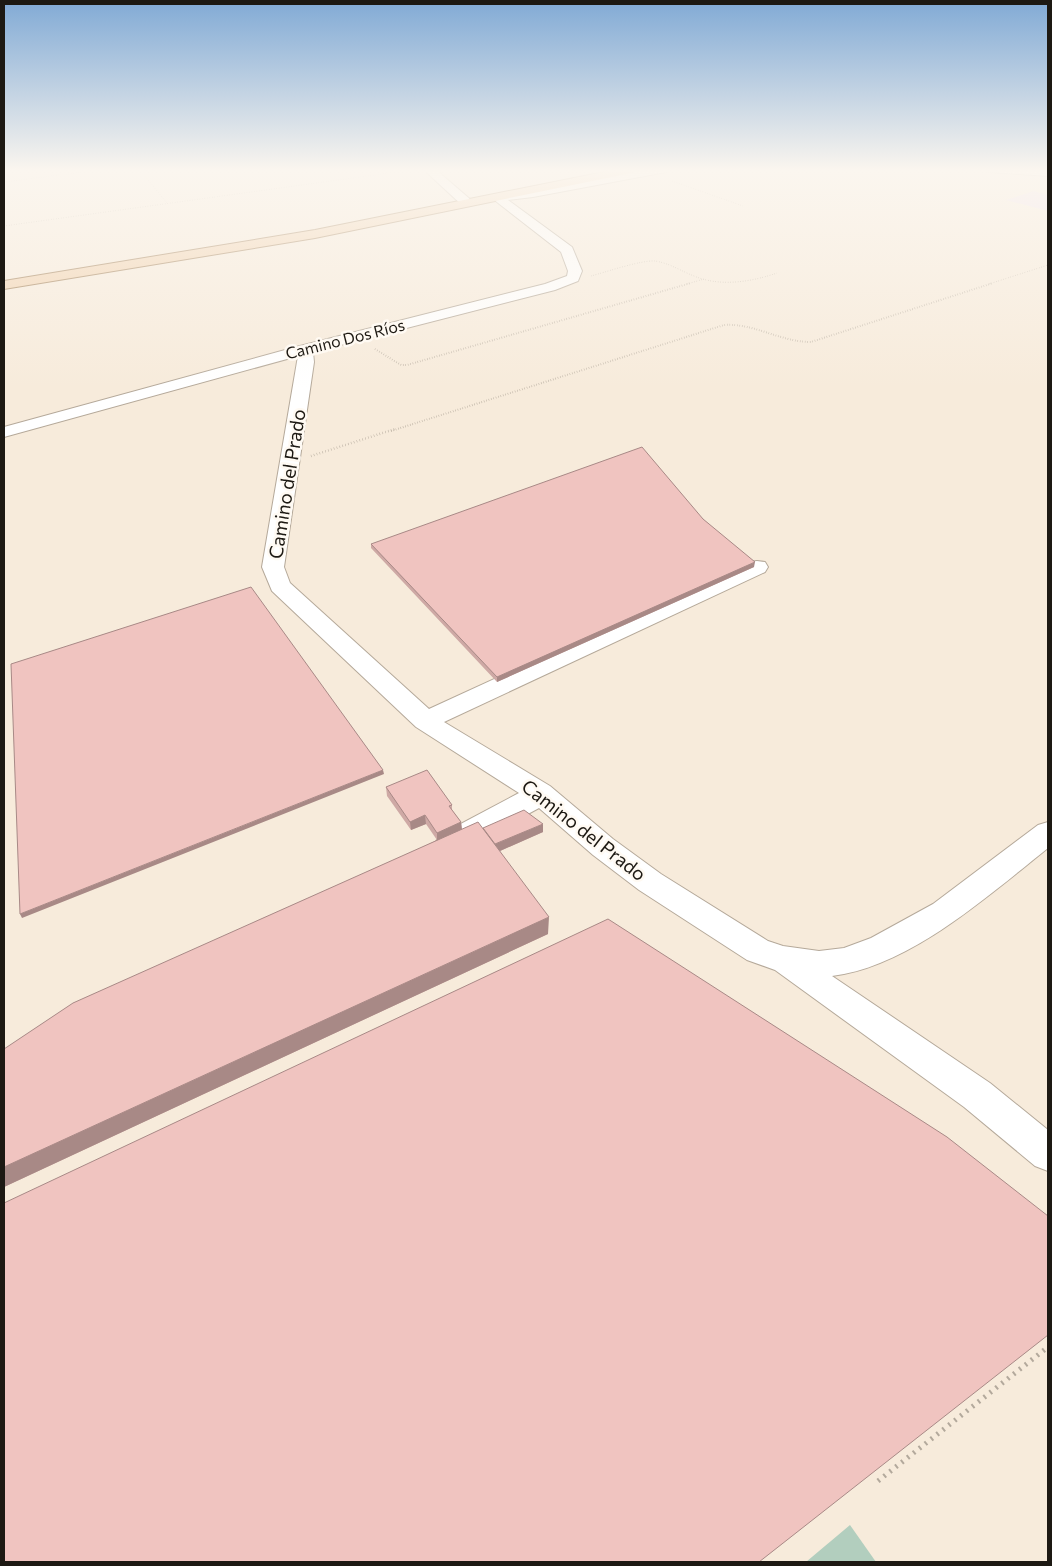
<svg xmlns="http://www.w3.org/2000/svg" width="1052" height="1566" viewBox="0 0 1052 1566" font-family="Commissioner,sans-serif">
<style>
.industrial{fill:#edddf0}
.green{fill:#b2cebe}
.lines{fill:none;stroke-linecap:round;stroke-linejoin:round}
.minor-casing{stroke:#b5a99a;stroke-width:2}
.major-casing{stroke:#a07e55;stroke-width:2}
.path-far3{stroke:#b3a99c;stroke-width:1;stroke-dasharray:0.5 2;stroke-linecap:butt}
.path-far2{stroke:#b3a99c;stroke-width:2;stroke-dasharray:0.5 2;stroke-linecap:butt}
.path-far1{stroke:#b3a99c;stroke-width:2.5;stroke-dasharray:0.5 2.5;stroke-linecap:butt}
.path{stroke:#b3a99c;stroke-width:5;stroke-dasharray:2 5.5;stroke-linecap:butt}
.minor{fill:#fff;fill-rule:evenodd}
.major{fill:#f1d2af;fill-rule:evenodd}
.wall{fill:#cea9a5}
.shaded-wall{fill:#a88986}
.building{fill:#f0c4c0;stroke:#a88986}
.labels{text-anchor:middle;stroke-width:5;stroke-linejoin:round;paint-order:stroke}
.far-street-label{font-size:16px;fill:#1d1913;stroke:#fffaf3}
.street-label{font-size:19px;fill:#1d1913;stroke:#fffaf3}
</style>
<rect width="100%" height="100%" fill="#f7ebdb"/>
<path class="industrial" d="M1034,191l14,4v16l-42,-11z"/>
<path class="green" d="M850,1525l26,37h-70z"/>
<g class="lines">
<g class="minor-casing">
<path id="minor" d="M423,169h12l36,31v6h-8z
M648,169h23l-5,3 -133,25 -25,3 64,47 10,24 -4,10 -23,9 -242,62 1,10 -30,205 6,16 139,126 320,-147 8,-1 8,1 3,5 -3,5 -321,150 106,64 63,53 48,35 107,67 15,5 36,5 25,-3 27,-10 62,-34 105,-79 10,-3v26c-59,47 -139,119 -216,128l158,107 58,47v41l-13,-5 -71,-59 -189,-137 -28,-10 -108,-70 -46,-35 -54,-47 -79,43 -10,3 -10,-3 -5,-8 5,-8 79,-42 -103,-66 -144,-136 -10,-24 36,-211 -294,81v-10l292,-80 249,-63 22,-8 1,-5 -7,-19 -68,-53v-4l40,-4z
M983,169l65,1v6l-60,-4z"/>
</g>
<g class="major-casing">
<path id="major" d="M619,169h22l-5,3 -321,66 -311,51v-8l311,-51z"/>
</g>
<path class="path-far3" d="M139,169l28,34
M672,181l71,25
M4,182l102,-13
M4,226l407,-56
M591,276c15,-4 50,-16 64,-15 14,2 26,10 39,15 26,11 57,6 83,-3
M687,284l17,-5
M989,284l59,-19"/>
<path class="path-far2" d="M375,349l26,16h6l284,-82
M391,431l333,-106c31,-2 56,17 87,17l182,-59"/>
<path class="path-far1" d="M311,456l84,-27"/>
<path class="path" d="M878,1481l170,-134"/>
<use href="#minor" class="minor"/>
<use href="#major" class="major"/>
</g>
<path class="wall" d="M703,519l51,48 -257,115 -126,-134v-4z
M386,787l66,18v5l9,12 1,7 21,-1 60,4 -43,19 48,83 -544,253v-138l433,-209 -11,-16 -15,6 -24,-34z"/>
<path class="shaded-wall" d="M755,562l-1,5 -257,115v-5z
M383,770l1,4 -362,144 -2,-4z
M425,815l1,9 -15,6 -1,-8z
M461,822l1,9 -25,10v-8z
M543,824v8l-52,23v-9z
M549,917l-1,17 -544,253v-20z"/>
<path class="building" d="M642,447l61,72 52,43 -258,115 -126,-133z
M251,587l132,183 -363,144 -9,-250z
M427,770l25,35 -3,1 12,16 -24,11 -12,-18 -15,7 -24,-35z
M524,810l19,14 -48,20 -12,-16z
M478,822l71,95 -545,250v-118l69,-46z
M608,919l339,218 101,79v119l-289,227h-755v-359z"/>
<linearGradient id="sky" x2="0" y2="1"><stop stop-color="#81aad5"/><stop offset="0.44" stop-color="#fbf6ef"/><stop offset="1" stop-color="#fbf6ef" stop-opacity="0"/></linearGradient>
<rect width="1052" height="388" fill="url(#sky)"/>
<g class="labels">
<g class="far-street-label">
<text transform="translate(345 339) rotate(-14)" y="6">Camino Dos Ríos</text>
</g>
<g class="street-label">
<text transform="translate(287 484) rotate(-81)" y="7">Camino del Prado</text>
<text transform="translate(584 830) rotate(38)" y="7">Camino del Prado</text>
</g>
</g>
<rect width="1052" height="1566" fill="none" stroke="#1d1913" stroke-width="10"/>
</svg>
